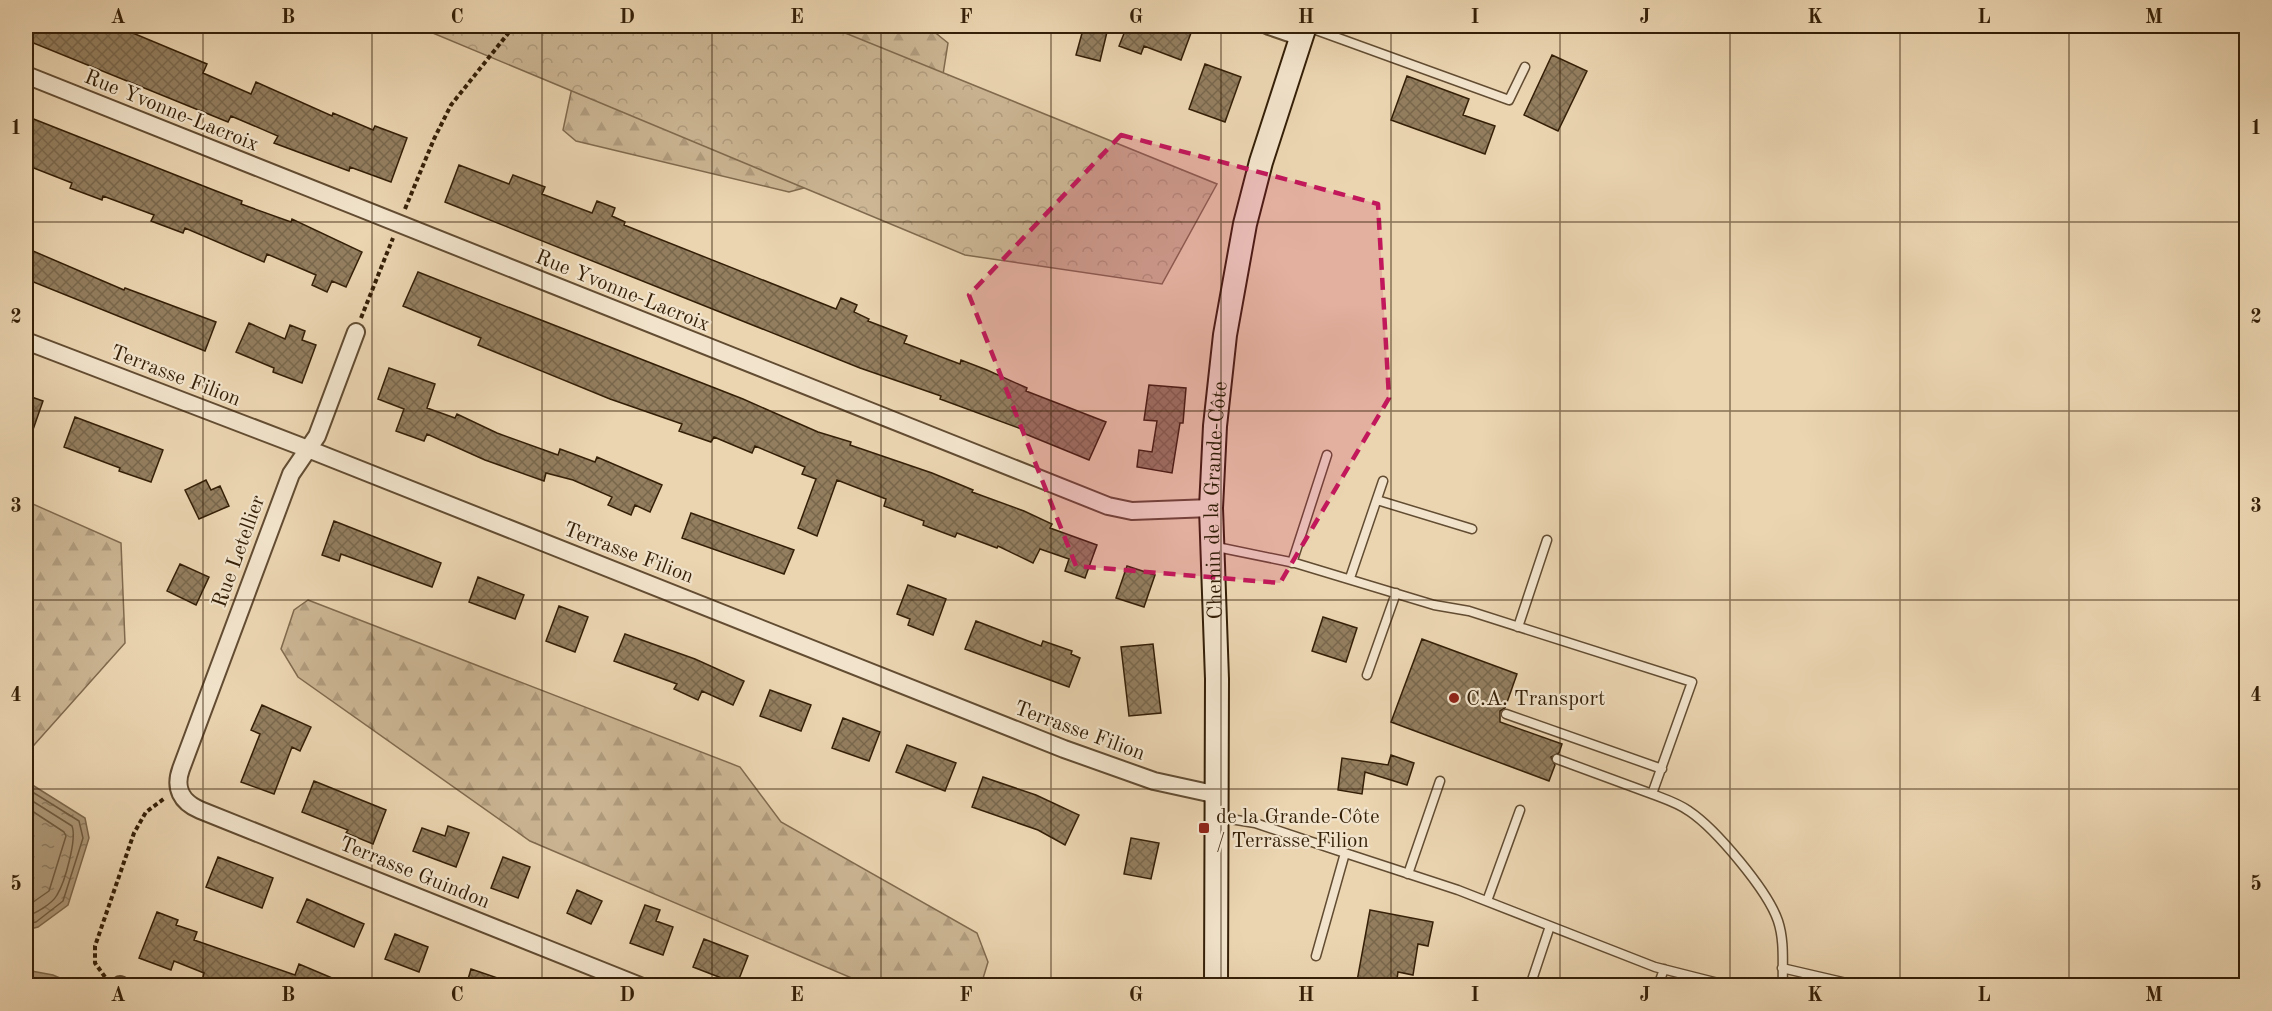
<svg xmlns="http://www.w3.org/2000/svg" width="2272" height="1011" viewBox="0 0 2272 1011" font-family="'Old Standard TT',serif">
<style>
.forest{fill:url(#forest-firs);stroke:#806a4e;stroke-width:1.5}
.park{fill:url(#park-crowns);stroke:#806a4e;stroke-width:1.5}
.water{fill:url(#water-ripples);stroke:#7d674a;stroke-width:1.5}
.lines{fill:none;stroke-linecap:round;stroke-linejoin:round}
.shore{stroke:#705b3f;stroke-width:1.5}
.building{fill:url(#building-cross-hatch);stroke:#341f07;stroke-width:1.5}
.lane-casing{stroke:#624c32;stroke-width:11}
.street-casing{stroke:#624c32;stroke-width:20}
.secondary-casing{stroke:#341f07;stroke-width:26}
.path{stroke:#341f07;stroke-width:4;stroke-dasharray:4.5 3;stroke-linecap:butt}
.lane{stroke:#f2e4cc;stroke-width:8}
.street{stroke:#f2e4cc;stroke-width:16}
.secondary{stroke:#f2e4cc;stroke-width:22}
.marked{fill:#c2185b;fill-opacity:0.2;stroke:#c2185b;stroke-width:4.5;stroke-dasharray:12 8;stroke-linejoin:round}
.grid{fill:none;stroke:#341f07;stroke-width:1.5;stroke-opacity:0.55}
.poi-dot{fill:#8f2418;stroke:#f2e4cc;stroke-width:2}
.labels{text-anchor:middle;stroke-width:4.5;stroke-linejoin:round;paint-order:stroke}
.street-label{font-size:21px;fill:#341f07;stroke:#f2e4cc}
.poi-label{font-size:21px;fill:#341f07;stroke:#f2e4cc;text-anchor:start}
.neatline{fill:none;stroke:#341f07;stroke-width:2}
.grid-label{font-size:20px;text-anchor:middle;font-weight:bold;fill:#341f07}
</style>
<defs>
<pattern id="forest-firs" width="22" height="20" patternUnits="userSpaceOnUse" patternTransform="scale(1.5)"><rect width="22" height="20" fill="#ccb694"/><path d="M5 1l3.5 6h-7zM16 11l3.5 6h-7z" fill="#b09c7e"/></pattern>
<pattern id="park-crowns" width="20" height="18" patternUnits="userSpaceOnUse" patternTransform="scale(1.5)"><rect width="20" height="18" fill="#ccb694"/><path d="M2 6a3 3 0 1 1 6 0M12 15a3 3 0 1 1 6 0" fill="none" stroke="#b09c7e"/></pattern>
<pattern id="water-ripples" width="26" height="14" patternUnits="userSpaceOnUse" patternTransform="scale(1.5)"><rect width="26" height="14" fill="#ad9777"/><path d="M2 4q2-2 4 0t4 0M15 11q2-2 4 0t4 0" fill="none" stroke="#8e7b60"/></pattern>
<pattern id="building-cross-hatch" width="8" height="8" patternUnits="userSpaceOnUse" patternTransform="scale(1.5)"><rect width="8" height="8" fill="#937e5f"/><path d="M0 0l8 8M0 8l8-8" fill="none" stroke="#79674c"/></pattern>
</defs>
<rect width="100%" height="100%" fill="#ebd5b1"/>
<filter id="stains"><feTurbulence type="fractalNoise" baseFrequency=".00333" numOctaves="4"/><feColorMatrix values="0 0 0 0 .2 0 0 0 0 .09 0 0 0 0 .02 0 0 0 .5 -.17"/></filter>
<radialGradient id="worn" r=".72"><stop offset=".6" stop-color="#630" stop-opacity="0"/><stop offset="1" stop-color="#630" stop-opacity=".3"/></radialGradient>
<path class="forest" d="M585,26h342l21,17 -8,50 -95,84 -56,15 -213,-51 -13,-11z
M26,501l95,42 4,100 -99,111z
M308,600l432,167 41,55 196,111 11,29 -7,23h-113l-338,-144 -232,-164 -17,-28 13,-39z"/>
<path class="park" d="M416,26h412l389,158 -55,100 -197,-29z"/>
<path class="water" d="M26,781l59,37 4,20 -21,67 -30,22 -12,3z
M26,970l27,5 23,10h-50z"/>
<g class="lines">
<path class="shore" d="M26,788l53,33 4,17 -20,63 -27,21 -10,2
M26,797l46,29c5,13 -7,56 -15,69 -5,9 -22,19 -31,21
M26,807l38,25 2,4 -17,55 -23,16"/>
</g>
<path class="building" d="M26,26h90l91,38 -4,9 48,21 5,-12 76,34 1,-3 40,17 2,-4 32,12 -16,44 -41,-15 -1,4 -75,-28 4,-7 -47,-20 -3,6 -202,-82z
M1084,26l23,6 -7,29 -24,-6z
M1127,26h44l20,7 -10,27 -37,-14 -3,8 -22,-8z
M1552,55l35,16 -29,60 -34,-16z
M1205,64l36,13 -16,45 -36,-13z
M1407,76l62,23 -6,16 32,11 -10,28 -94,-34z
M26,116l185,73 31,12 -1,3 50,18 1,-3 70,33 -16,35 -14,-6 -5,11 -15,-7 4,-10 -49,-21 -3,8 -79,-34 -2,5 -32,-12 3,-6 -51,-19 -1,4 -32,-12 2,-5 -46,-18z
M459,165l50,19 4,-9 32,12 -3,7 50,19 5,-12 18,7 -3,8 13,6 -1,3 212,84 5,-11 16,7 -3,7 15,7 -1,2 39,15 -3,7 56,21 1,-4 26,10 40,18 -1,3 80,31 -17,38 -66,-27 1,-3 -84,-31 1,-3 -81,-28 -415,-166z
M26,248l98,42 1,-2 91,34 -11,29 -179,-72z
M418,272l325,127 75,33 33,10 -1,3 82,28 41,17 -1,2 52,19 28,13 -2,4 47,17 -12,33 -20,-7 4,-12 -29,-10 -7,14 -35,-17 -1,2 -40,-15 -2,4 -32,-12 1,-4 -40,-15 2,-7 -49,-19 -20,56 -19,-8 18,-49 -14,-5 3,-7 -50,-21 -3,7 -38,-16 -3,5 -32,-11 3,-7 -72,-25 -132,-54 3,-7 -78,-32z
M249,323l36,16 5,-14 15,6 -3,9 14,5 -14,38 -29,-11 1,-4 -38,-16z
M389,368l46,16 -8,24 28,10 2,-4 40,19 61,22 2,-6 35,13 2,-5 65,28 -12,27 -15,-7 -4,10 -23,-10 4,-8 -39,-17 -27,-7 -2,8 -59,-21 -58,-26 -3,7 -28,-10 8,-22 -26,-10z
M1149,385l37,3 -3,35h-3l-8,50 -35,-6 2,-17 13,2 5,-31 -13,-1z
M26,395l17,6 -15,43 -2,-1z
M75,417l88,33 -12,32 -32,-11 1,-3 -56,-21z
M206,480l5,10 9,-4 9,20 -30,13 -14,-29z
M691,513l103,37 -10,24 -102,-36z
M334,521l107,42 -9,24 -91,-33 -2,7 -17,-6z
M180,564l29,13 -13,28 -29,-14z
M1127,566l28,9 -11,32 -28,-9z
M478,577l46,18 -9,24 -46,-17z
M908,585l38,14 -13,36 -25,-10 2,-6 -13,-5z
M559,606l29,11 -13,35 -29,-11z
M1323,617l34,11 -11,34 -34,-11z
M976,621l65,25 2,-5 29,10 -1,3 9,4 -11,29 -104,-38z
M625,634l70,25 49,22 -11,24 -31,-14 -4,9 -24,-11 3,-5 -63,-23z
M1422,639l95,35 -12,34 -5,3v11l62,22 -3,9 -8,4 4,8 -6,16 -158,-59z
M1153,644l8,69 -32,3 -8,-69z
M770,690l41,15 -10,26 -41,-15z
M262,705l49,22 -11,24 -8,-4 -18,47 -33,-12 19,-48 -9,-4z
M843,718l37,14 -11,29 -37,-13z
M907,745l49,18 -11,28 -49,-19z
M1391,755l23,8 -7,22 -42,-13 -3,22 -24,-4 4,-32 46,7z
M983,777l53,18 43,20 -14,30 -27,-15 -66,-23z
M314,781l72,29 -13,34 -27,-11 2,-3 -46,-18z
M448,826l21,7 -13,34 -43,-16 9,-23 23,8z
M1131,838l28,5 -8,36 -27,-5z
M218,857l55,21 -11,30 -56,-21z
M503,857l27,10 -12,31 -27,-10z
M577,890l25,11 -11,23 -24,-11z
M307,899l57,25 -10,23 -57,-25z
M645,905l15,5 -4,11 17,6 -10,28 -33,-12z
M1370,910l63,12 -5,24 -10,-2 -5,31 -15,-3 -2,14 -39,-5z
M157,912l21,8 -2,5 21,7 -3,8 101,35 4,-11 52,22h-134l-15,-5 2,-8 -30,-12 -3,9 -32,-12z
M395,934l33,13 -9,25 -34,-13z
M704,939l44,17 -11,28 -44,-17z
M471,969l41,14v3h-46z"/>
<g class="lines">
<g class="lane-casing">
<path id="lane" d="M1305,26l204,74 16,-33
M1377,500l95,29
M1212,546l83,17 139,42 35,6 223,71 -40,112 -95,-35
M1292,563l35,-108
M1350,578l33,-97
M1518,627l29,-87
M1367,675l29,-82
M1506,714l156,55
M1652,794c13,5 26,9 37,17 27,18 79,80 89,110 7,21 4,44 5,65
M1218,817l37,6 90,30 -29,103
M1345,853l113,37 197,77 75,19
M1408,874l32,-93
M1487,901l33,-91
M1782,968l69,16
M1530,986l20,-60
M1658,986l6,-17
M1762,986l21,-3"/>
</g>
<g class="street-casing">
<path id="street" d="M1269,26l32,11
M26,75l1082,431 24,5 79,-3
M356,332l-39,104 -26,38 -110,295c-7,19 0,33 19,41l440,176
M26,341l282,108 756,300 90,32 64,14
M120,985l2,1"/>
</g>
<g class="secondary-casing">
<g id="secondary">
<path id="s1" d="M1216,986l1,-307 -6,-171 4,-82 10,-91 20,-111 16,-62 44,-136"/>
</g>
</g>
<path class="path" d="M405,209l29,-70 17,-34 63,-79
M361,318l32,-80
M105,977l-10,-14v-17l39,-113 12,-21 19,-14"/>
<use href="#lane" class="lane"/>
<use href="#street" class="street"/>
<use href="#secondary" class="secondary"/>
</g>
<path class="marked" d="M1121,135l257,69 11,194 -109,185 -204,-17 -107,-271z"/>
<path class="grid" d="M203,26v960M372,26v960M542,26v960M712,26v960M881,26v960M1051,26v960M1221,26v960M1391,26v960M1560,26v960M1730,26v960M1900,26v960M2069,26v960M26,222h2220M26,411h2220M26,600h2220M26,789h2220"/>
<g class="poi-dot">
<circle cx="1454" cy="698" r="6"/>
<rect x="1198" y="822" width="12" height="12" rx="3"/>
</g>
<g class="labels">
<g class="street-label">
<text transform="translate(172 110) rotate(22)" y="7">Rue Yvonne-Lacroix</text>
<text transform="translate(623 290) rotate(22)" y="7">Rue Yvonne-Lacroix</text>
<text transform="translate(176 375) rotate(21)" y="7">Terrasse Filion</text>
<text dy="7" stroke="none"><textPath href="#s1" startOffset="486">Chemin de la Grande-Côte</textPath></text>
<text transform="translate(238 551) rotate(-70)" y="7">Rue Letellier</text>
<text transform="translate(629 552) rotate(21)" y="7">Terrasse Filion</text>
<text transform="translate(1080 730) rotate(20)" y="7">Terrasse Filion</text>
<text transform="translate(415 872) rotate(22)" y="7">Terrasse Guindon</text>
</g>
<g class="poi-label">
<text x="1466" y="705">C.A. Transport</text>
<text x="1216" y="823">de la Grande-Côte<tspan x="1216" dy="24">/ Terrasse Filion</tspan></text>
</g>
</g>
<rect width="2272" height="1011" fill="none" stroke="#ebd5b1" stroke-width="66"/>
<rect x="33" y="33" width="2206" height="945" class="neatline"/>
<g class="grid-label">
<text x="118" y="23">A</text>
<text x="288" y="23">B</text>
<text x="457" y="23">C</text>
<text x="627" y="23">D</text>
<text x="797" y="23">E</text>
<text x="966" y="23">F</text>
<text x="1136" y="23">G</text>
<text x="1306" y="23">H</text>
<text x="1475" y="23">I</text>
<text x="1645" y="23">J</text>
<text x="1815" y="23">K</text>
<text x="1984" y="23">L</text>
<text x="2154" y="23">M</text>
<text x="16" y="134">1</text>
<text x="2256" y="134">1</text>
<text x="16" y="323">2</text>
<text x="2256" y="323">2</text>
<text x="16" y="512">3</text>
<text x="2256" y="512">3</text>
<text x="16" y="701">4</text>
<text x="2256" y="701">4</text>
<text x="16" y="890">5</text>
<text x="2256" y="890">5</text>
<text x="118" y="1001">A</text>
<text x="288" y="1001">B</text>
<text x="457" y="1001">C</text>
<text x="627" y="1001">D</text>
<text x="797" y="1001">E</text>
<text x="966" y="1001">F</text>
<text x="1136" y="1001">G</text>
<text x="1306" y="1001">H</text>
<text x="1475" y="1001">I</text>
<text x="1645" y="1001">J</text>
<text x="1815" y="1001">K</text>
<text x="1984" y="1001">L</text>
<text x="2154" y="1001">M</text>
</g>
<rect width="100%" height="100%" filter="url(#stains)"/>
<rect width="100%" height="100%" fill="url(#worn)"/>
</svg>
